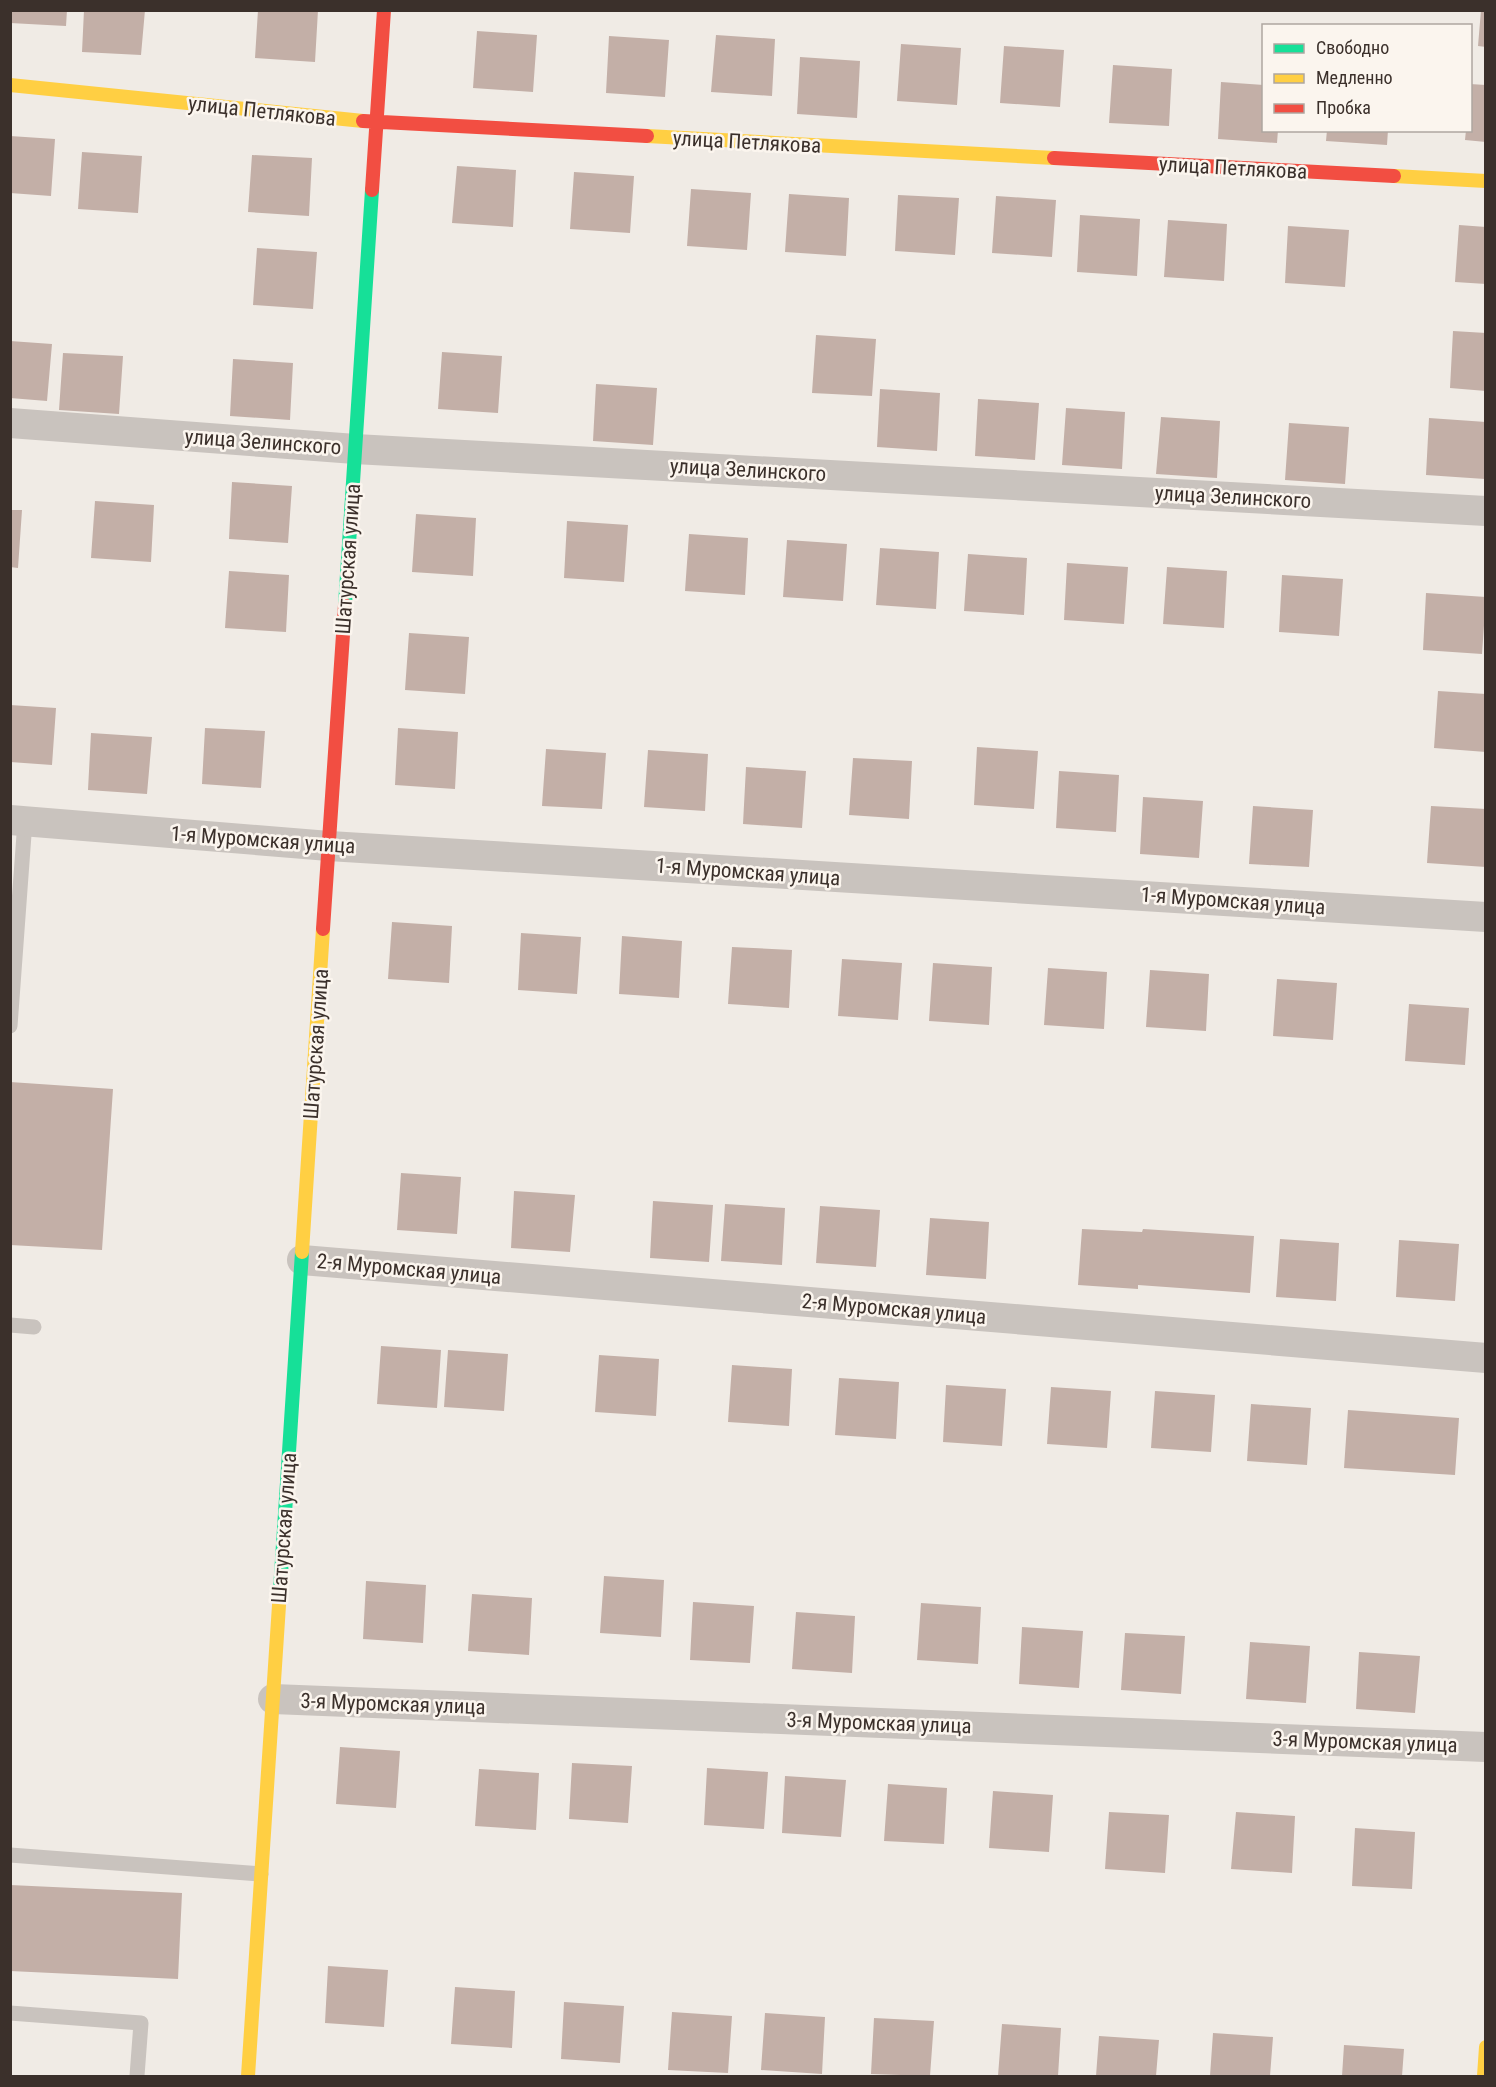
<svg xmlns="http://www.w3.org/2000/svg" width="1496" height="2087" viewBox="0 0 1496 2087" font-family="'Roboto Condensed',sans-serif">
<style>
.building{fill:#c3afa7}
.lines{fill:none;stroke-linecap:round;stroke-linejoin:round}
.lane{stroke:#c9c3be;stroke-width:15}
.street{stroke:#c9c3be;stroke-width:30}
.fast{stroke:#16e098;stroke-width:14}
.slow{stroke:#ffcf43;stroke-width:14}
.jam{stroke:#f24e42;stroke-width:14}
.labels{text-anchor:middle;stroke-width:5;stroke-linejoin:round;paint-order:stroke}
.street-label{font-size:21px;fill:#3b302b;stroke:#fbf5ee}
</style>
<rect width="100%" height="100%" fill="#f0ebe5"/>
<path class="building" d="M10,10h57l-1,16 -56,-3z
M84,10h61l-4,45 -59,-3z
M258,10h60l-3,52 -60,-4z
M1481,10h5v37l-8,-1z
M477,31l60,4 -4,57 -60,-4z
M716,35l59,4 -3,57 -61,-4z
M609,36l60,4 -4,57 -59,-4z
M901,44l60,4 -4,57 -60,-4z
M1004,46l60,4 -4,57 -60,-4z
M800,57l60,4 -3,57 -60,-4z
M1113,65l59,4 -3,57 -60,-3z
M1221,82l43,3v45h14l-1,13 -59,-4z
M1470,84l16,1v57l-21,-2 1,-10h4z
M1327,130h61l-1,15 -61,-4z
M10,136l45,3 -4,57 -41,-3z
M82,152l60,4 -4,57 -60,-4z
M252,155l60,3 -3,58 -61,-4z
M457,166l59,4 -3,57 -61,-4z
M574,172l60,4 -4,57 -60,-4z
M691,189l60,4 -4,57 -60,-4z
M789,194l60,4 -3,58 -61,-4z
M898,195l61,3 -4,57 -60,-4z
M996,196l60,4 -4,57 -60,-4z
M1080,215l60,4 -3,57 -60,-4z
M1168,220l59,4 -3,57 -60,-4z
M1459,225l27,2v57l-31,-2z
M1288,226l61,4 -4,57 -60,-4z
M257,248l60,4 -4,57 -60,-4z
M1453,331l33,2v58l-36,-3z
M816,335l60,4 -4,57 -60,-3z
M10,341l42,3 -5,57 -37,-3z
M442,352l60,4 -4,57 -60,-4z
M63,353l60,3 -4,58 -60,-4z
M233,359l60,4 -3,57 -60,-4z
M596,384l61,4 -4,57 -60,-4z
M880,389l60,4 -3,58 -60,-4z
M978,399l61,4 -4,57 -60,-4z
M1066,408l59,4 -3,57 -60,-4z
M1161,417l59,4 -3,57 -61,-4z
M1429,418l57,4 -1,57 -59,-4z
M1289,423l60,4 -4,57 -60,-4z
M232,482l60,4 -4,57 -59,-4z
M95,501l59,4 -3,57 -60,-4z
M10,510h12l-4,58 -8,-1z
M416,514l60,4 -3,58 -61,-4z
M567,521l61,4 -4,57 -60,-4z
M689,534l59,4 -3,57 -60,-4z
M787,540l60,4 -4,57 -60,-4z
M880,548l59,4 -3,57 -60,-4z
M968,554l59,4 -3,57 -60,-4z
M1067,563l61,4 -4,57 -60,-4z
M1167,567l60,4 -3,57 -61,-4z
M229,571l60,4 -3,57 -61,-4z
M1282,575l61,4 -4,57 -60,-4z
M1426,593l60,4 -4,57 -59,-4z
M409,633l60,4 -4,57 -60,-4z
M1438,691l48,3v58l-52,-4z
M10,705l46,3 -4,57 -42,-3z
M205,728l60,3 -4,57 -59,-4z
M398,728l60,4 -3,57 -60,-4z
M91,733l61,4 -5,57 -59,-4z
M977,747l61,4 -4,58 -60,-4z
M546,749l60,4 -4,56 -60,-3z
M648,750l60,4 -3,57 -61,-4z
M853,758l59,3 -3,58 -60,-4z
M746,767l60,4 -4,57 -59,-4z
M1059,771l60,4 -3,57 -60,-4z
M1143,797l60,4 -4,57 -59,-4z
M1253,806l60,4 -4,57 -60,-3z
M1431,806l55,3v58l-59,-4z
M392,922l60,4 -3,57 -61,-4z
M521,933l60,4 -4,57 -59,-4z
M622,936l60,5 -3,57 -60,-4z
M732,947l60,3 -3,58 -61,-4z
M842,959l60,4 -4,57 -60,-4z
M933,963l59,4 -3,58 -60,-4z
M1048,968l59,4 -3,57 -60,-4z
M1150,970l59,4 -3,57 -60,-4z
M1277,979l60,4 -4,57 -60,-4z
M1409,1004l60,4 -4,57 -60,-4z
M10,1082l103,7 -11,161 -92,-5z
M401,1173l60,4 -4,57 -60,-4z
M514,1191l61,4 -5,57 -59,-4z
M653,1201l60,4 -4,57 -59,-4z
M725,1204l60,4 -3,57 -61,-4z
M820,1206l60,4 -4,57 -60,-4z
M930,1218l59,4 -3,57 -60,-4z
M1082,1229l60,3 1,-3 111,7 -4,57 -112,-8v4l-60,-4z
M1280,1239l59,4 -3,58 -60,-4z
M1399,1240l60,4 -4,57 -59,-4z
M381,1346l60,4 -4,58 -60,-4z
M448,1350l60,4 -4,57 -60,-4z
M599,1355l60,4 -3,57 -61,-4z
M732,1365l60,4 -3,57 -61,-4z
M839,1378l60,4 -3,57 -61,-4z
M946,1385l60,4 -4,57 -59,-4z
M1051,1387l60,4 -4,57 -60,-4z
M1155,1391l60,4 -4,57 -60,-4z
M1251,1404l60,4 -4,57 -60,-4z
M1348,1410l111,8 -4,57 -111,-7z
M604,1576l60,4 -3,57 -61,-4z
M366,1581l60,4 -3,58 -60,-4z
M472,1594l60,4 -3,57 -61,-4z
M693,1602l61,4 -4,57 -60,-3z
M921,1603l60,4 -3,57 -61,-4z
M796,1612l59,4 -3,57 -60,-4z
M1022,1627l61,4 -4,57 -60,-4z
M1125,1633l60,3 -4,58 -60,-4z
M1250,1642l60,4 -4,57 -60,-4z
M1359,1652l61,4 -5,57 -59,-4z
M340,1747l60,4 -4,57 -60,-4z
M572,1763l60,3 -4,57 -59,-4z
M707,1768l61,4 -4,57 -60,-4z
M479,1769l60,4 -3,57 -61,-4z
M785,1776l61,4 -5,57 -59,-4z
M888,1784l59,4 -3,56 -60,-3z
M993,1791l60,4 -4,57 -60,-4z
M1109,1812l60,3 -4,58 -60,-4z
M1236,1812l59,4 -3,57 -61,-4z
M1355,1828l60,4 -3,57 -60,-3z
M10,1885l172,8 -4,86 -168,-8z
M328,1966l60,4 -4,57 -59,-4z
M455,1987l60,4 -3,57 -61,-4z
M564,2002l60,4 -4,57 -59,-4z
M672,2012l60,4 -4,57 -60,-3z
M765,2013l60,4 -3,57 -61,-4z
M874,2018l60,3 -4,55 -59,-2z
M1002,2024l59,4 -3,48h-60z
M1213,2033l60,4 -3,39h-60z
M1099,2036l60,4 -3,36h-60z
M1344,2045l60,4 -2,27h-60z"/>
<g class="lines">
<path class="lane" d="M10,1026l15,-205
M10,1325l24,2
M10,1855l251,19
M10,2013l131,10 -4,53"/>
<path class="street" d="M10,423l345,26 1131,62
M10,820l319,26 1157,71
M302,1260l1184,98
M273,1699l1213,48"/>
<path class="fast" d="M345,605l27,-415
M280,1590l22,-338"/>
<path class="slow" d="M10,85l353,36
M647,136l407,22
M1394,176l92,5
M302,1252l21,-323
M248,2076l32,-486
M1484,2076l2,-29"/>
<path class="jam" d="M363,121l284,15
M1054,158l340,18
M372,190l12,-180
M323,929l22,-324"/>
</g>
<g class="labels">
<g class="street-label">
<text transform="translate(262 111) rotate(6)" y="7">улица Петлякова</text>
<text transform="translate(747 142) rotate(3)" y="7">улица Петлякова</text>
<text transform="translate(1233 168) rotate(3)" y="7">улица Петлякова</text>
<text transform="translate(263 442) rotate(4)" y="7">улица Зелинского</text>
<text transform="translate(748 470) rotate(3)" y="7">улица Зелинского</text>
<text transform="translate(1233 497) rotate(3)" y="7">улица Зелинского</text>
<text transform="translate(348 559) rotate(-86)" y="7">Шатурская улица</text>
<text transform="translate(263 840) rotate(4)" y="7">1-я Муромская улица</text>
<text transform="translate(748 872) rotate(4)" y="7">1-я Муромская улица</text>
<text transform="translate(1233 901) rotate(4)" y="7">1-я Муромская улица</text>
<text transform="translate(316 1044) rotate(-86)" y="7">Шатурская улица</text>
<text transform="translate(409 1269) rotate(5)" y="7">2-я Муромская улица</text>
<text transform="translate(894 1309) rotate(5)" y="7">2-я Муромская улица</text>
<text transform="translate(284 1528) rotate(-86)" y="7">Шатурская улица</text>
<text transform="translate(393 1704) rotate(2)" y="7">3-я Муромская улица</text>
<text transform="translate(879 1723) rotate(2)" y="7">3-я Муромская улица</text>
<text transform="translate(1365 1742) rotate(2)" y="7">3-я Муромская улица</text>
</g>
</g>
<rect width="1496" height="2087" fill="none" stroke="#3b302b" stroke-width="24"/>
<rect x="1262" y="24" width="210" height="108" fill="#fbf5ee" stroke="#aea6a0" stroke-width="1.5"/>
<rect x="1274" y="44" width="30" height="9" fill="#16e098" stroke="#aea6a0" stroke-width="1.5"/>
<text x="1316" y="54" font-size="18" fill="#3b302b">Свободно</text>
<rect x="1274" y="74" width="30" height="9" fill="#ffcf43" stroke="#aea6a0" stroke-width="1.5"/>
<text x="1316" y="84" font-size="18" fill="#3b302b">Медленно</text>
<rect x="1274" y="104" width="30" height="9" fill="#f24e42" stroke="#aea6a0" stroke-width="1.5"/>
<text x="1316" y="114" font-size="18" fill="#3b302b">Пробка</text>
</svg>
